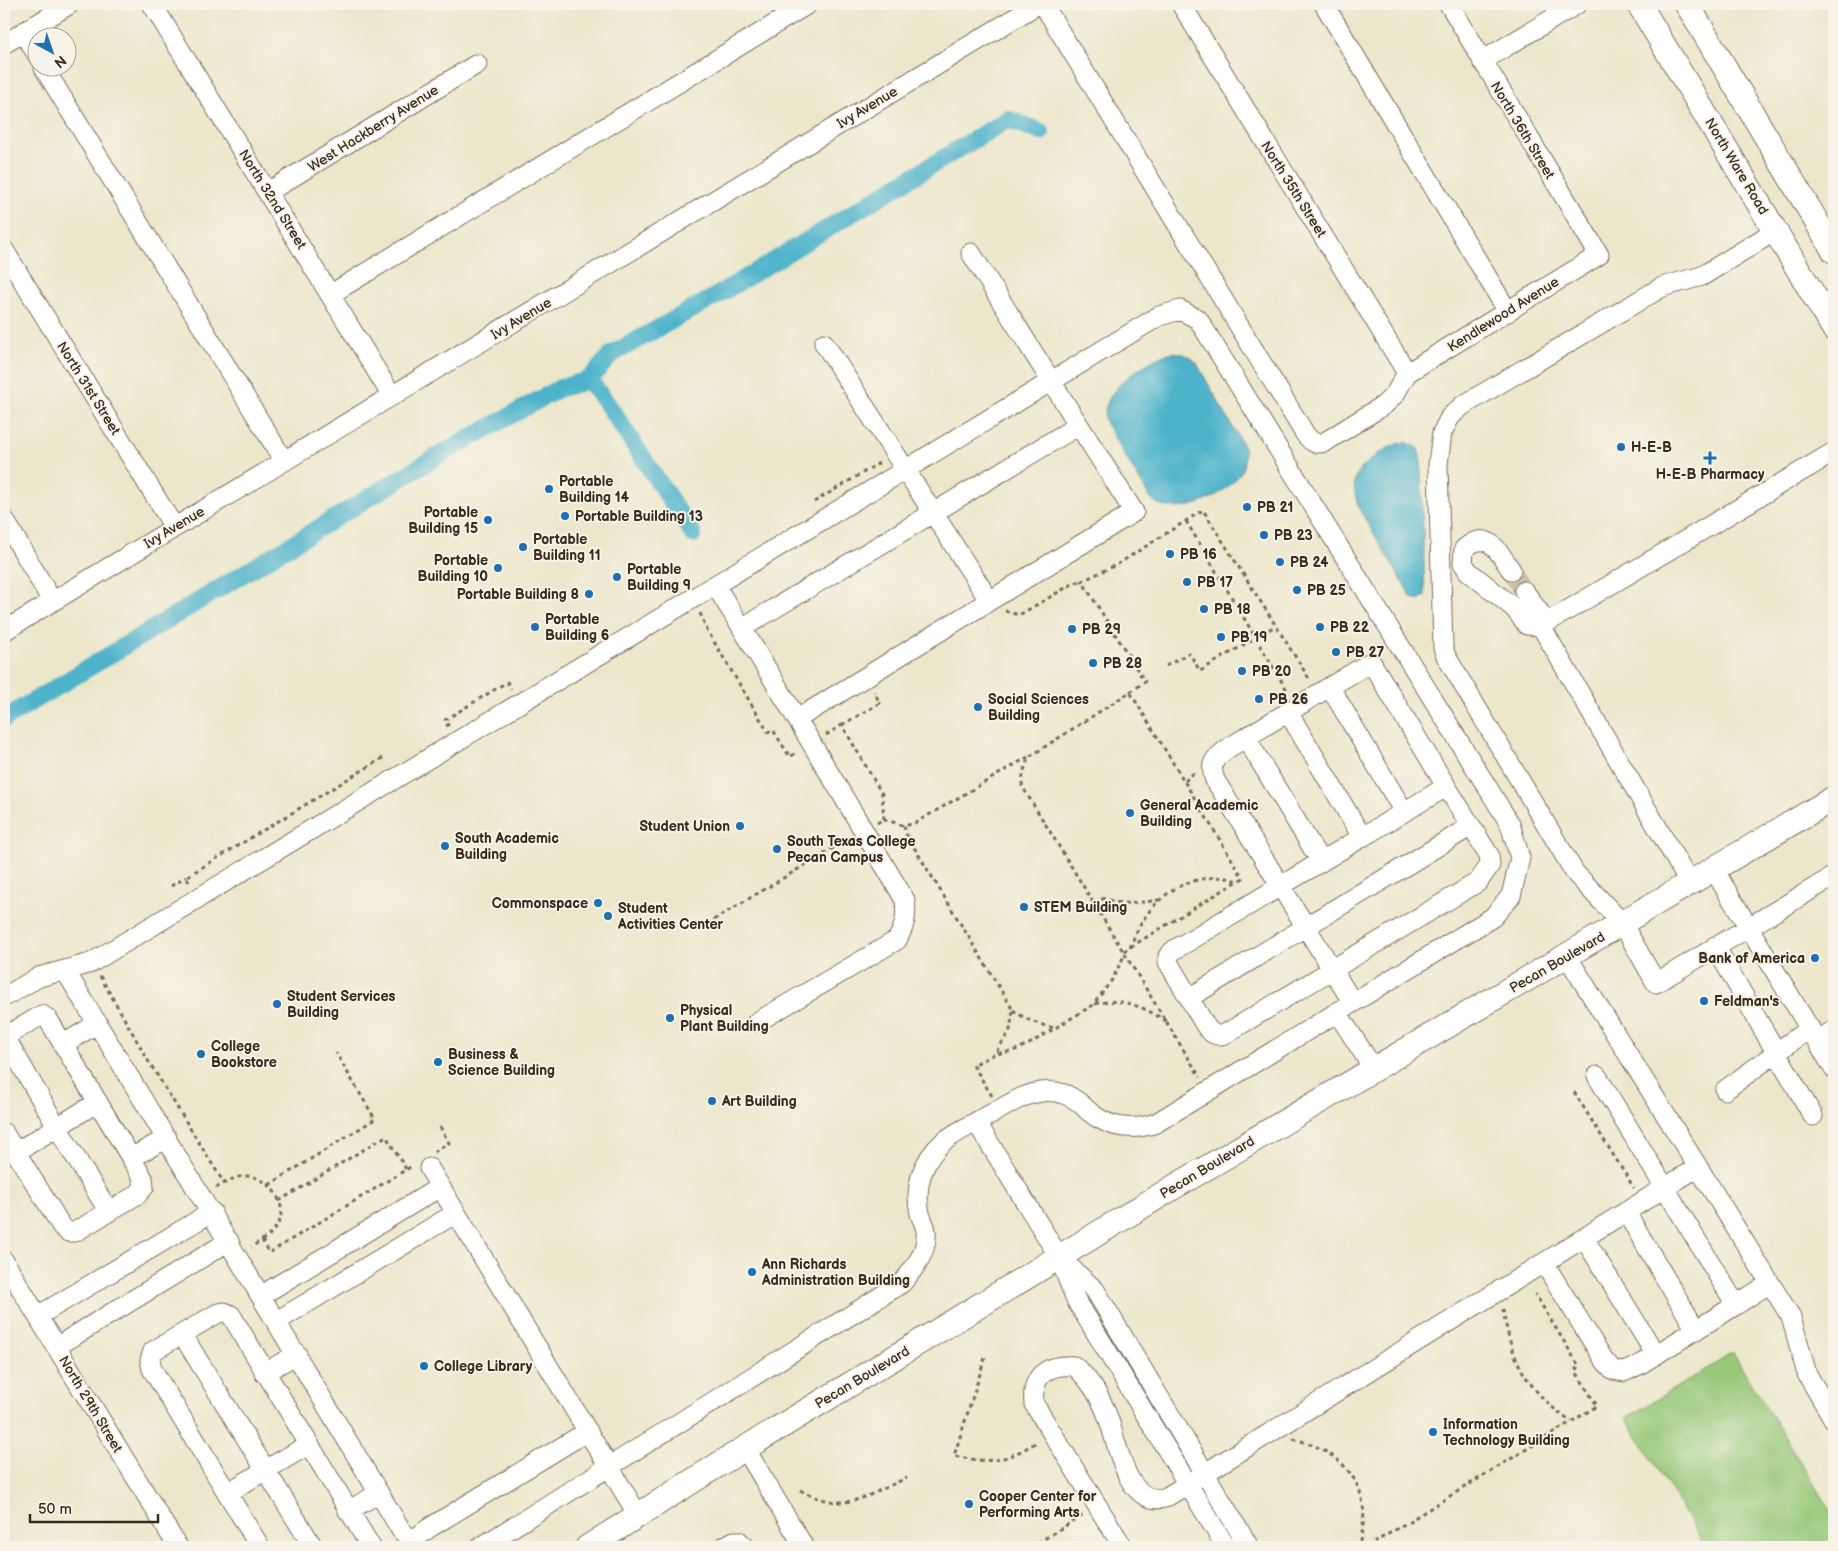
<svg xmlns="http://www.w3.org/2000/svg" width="1838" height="1551" viewBox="0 0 1838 1551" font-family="'Balsamiq Sans',sans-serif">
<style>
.green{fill:#97c979;stroke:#697a4c}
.water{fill:#4db3cb;stroke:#446e74}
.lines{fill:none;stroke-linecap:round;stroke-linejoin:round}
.canal{stroke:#4db3cb;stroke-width:18}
.minor-tunnel{stroke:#c9c1a8;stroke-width:19;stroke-dasharray:19 9;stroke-linecap:butt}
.minor-casing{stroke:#796c5b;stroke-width:21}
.major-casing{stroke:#796c5b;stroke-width:26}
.path{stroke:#796c5b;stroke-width:3;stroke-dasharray:4 4;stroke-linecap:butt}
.minor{stroke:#fff;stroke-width:19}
.major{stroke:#fff;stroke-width:24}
.poi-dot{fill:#1f6fb2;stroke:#f7f3e8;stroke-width:2}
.labels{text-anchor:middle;stroke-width:4;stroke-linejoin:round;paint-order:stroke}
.street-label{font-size:14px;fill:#3b2a1e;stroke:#f7f3e8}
.poi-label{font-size:14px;font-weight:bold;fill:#3b2a1e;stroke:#f7f3e8;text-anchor:start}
</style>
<rect width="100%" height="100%" fill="#f7f3e8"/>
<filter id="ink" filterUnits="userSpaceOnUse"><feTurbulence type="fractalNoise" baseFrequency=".02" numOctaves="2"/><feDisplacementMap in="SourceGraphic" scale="10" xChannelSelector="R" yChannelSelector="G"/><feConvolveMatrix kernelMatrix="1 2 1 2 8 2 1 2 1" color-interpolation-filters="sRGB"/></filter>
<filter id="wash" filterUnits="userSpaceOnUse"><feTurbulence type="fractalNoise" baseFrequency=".0096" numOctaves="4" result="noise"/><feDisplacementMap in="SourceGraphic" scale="20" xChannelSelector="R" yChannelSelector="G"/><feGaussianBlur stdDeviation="1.12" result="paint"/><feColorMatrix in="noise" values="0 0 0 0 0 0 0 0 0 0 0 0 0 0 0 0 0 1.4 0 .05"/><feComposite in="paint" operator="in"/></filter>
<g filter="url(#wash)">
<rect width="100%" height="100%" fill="#ece7cb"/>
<path class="green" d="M1733,1353l101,164v30h-128l-80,-129z"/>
<path class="water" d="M1169,353c12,-1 18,1 27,9l48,85c1,7 1,16 -2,23 -15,27 -67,52 -92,28l-46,-78c-1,-32 38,-56 65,-67z
M1406,442l12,6 3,13 4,135 -7,4 -6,-2 -54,-91c-2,-9 -5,-19 -3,-28 5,-15 36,-36 51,-37z"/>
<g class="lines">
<path class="canal" d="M693,534l-85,-129 -19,-25 23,-26 104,-58 292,-177 33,13
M4,719l432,-262 124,-69 29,-8"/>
</g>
</g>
<g filter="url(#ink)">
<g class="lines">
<path class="minor-tunnel" d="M1511,570l13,21"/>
<g class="minor-casing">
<path id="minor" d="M152,4l240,392
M1043,4l262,430c6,8 10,11 20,8l59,-37 11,-11 12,-21 192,-118 -150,-251
M1181,4l226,369
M1324,4l184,308
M23,32l15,24
M4,44l66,-40
M1482,61l95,-57
M44,68l240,393
M268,192l209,-128
M1775,231l-73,45 -40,11 -200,119 -12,11 -8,16 -4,31 5,184 3,8 129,217 47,50 34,60 178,-107
M4,250l170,277
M971,253c54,87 108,173 163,259l-337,207 -55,-91 337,-203
M331,294l477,-290
M824,343l165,257
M4,519l48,82
M1511,570c-13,-19 -23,-42 -47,-21l-1,14 5,8 46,37 13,17 14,1 293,-174
M715,585l27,43
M1524,591l23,32
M1541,626l149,258
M4,631l1034,-627
M1330,687l74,125
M1288,712l74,125
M1246,738l75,124
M1714,870l120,199
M1715,946l98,170
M1567,956l224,361 16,57 27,46
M65,970l336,560 17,17
M4,997l35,-20 52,-14 1068,-647 21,-6 18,9 312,505 10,34 -9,38 -18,21 -337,206c-20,7 -40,6 -58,-5 -8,-4 -14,-12 -21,-17 -22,-16 -46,-10 -68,3 -20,12 -48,24 -66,38 -21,19 -29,45 -23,72 2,6 6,12 6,18 2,19 -12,37 -24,51l-421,264
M1189,998l282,-172
M1353,1003c-46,-75 -92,-149 -138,-223 -7,-19 1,-22 15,-33l141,-85 75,124 -7,5 -265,159 -6,6v6l37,63c6,8 9,12 20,9l253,-152 12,-17 -1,-10 -43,-69
M1337,1012l36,56
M757,1022l140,-82c8,-14 10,-24 8,-40l-108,-181
M4,1037l38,-22 6,4 95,159 1,9 -6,7 -63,38h-7l-6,-5 -58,-94
M5,1037l52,90 41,-25
M1817,1041l17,-11
M64,1044l34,-21
M1725,1090l85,-62
M977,1123l82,134 17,43 150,247
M16,1152l41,-25 52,85
M131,1158l36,-20
M429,1168l209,347
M1626,1212l70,118
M1584,1238l72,117
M1062,1260l33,30 154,257
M4,1261l174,286
M1544,1263l60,97 9,10 11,2 15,-7 97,-60 -139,-229
M262,1295l178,-108
M1736,1305l34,-22
M38,1316l174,-104
M277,1321l179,-108
M182,1334l131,213
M56,1347l173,-106
M264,1373l33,-19
M745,1448l59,99
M227,1493l81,-48
M348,1511l31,-18
M412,1541l17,-13 159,-97
M260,1547l-108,-178 -2,-9 3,-9 65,-38 6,-1 7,3 140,232
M723,1547l11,-6h5l6,6
M1123,1547l-89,-143c-3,-28 12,-40 40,-38 13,10 26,30 32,46 12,28 18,95 59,86l533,-331"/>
</g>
<g class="major-casing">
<path id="major" d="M1639,4l195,325
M1687,4l147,247
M588,1547l133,-84 453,-276 660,-389"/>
</g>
<path class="path" d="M814,502l65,-39
M1186,521l102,171
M1005,611l14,4 55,-32 8,-2
M700,613l7,17 61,102 5,-2 17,27 7,-5
M1166,666l23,-13 11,18 75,-45
M1130,692l15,-10 -63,-101 36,-17 85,-54 107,170
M842,725l38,-22 -6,-11
M446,726l2,-1 -3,-5 62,-38 4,7
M826,735l16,-10 40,69 2,25
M1185,781l10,-9
M877,823l7,-4 20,7 11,-3 113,-66
M904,826l2,8 107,176 -3,20 -15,24
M189,882l-3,-5 200,-121
M171,886l15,-9
M1094,903l11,-5c16,9 36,4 54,2
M700,928l150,-90
M1130,948c12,-35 35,-62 72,-69 13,-2 22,-3 35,2
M1124,951l119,-73 -113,-186 -101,65 -6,16 -1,13 178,291
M100,976l49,86 75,121
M1095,1004c28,-7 46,2 71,17
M1013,1010c13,10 26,15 42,18
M1574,1092l60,96
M992,1096l-19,-31 22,-11 18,-3 16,-7 64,-39 19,-25 13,-26
M434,1152l15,-9 -10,-18
M269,1185l106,-66 -39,-66
M216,1188c9,-5 21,-13 32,-12 22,2 41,28 30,48 -6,11 -17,17 -27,23
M279,1201l107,-65 20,33
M262,1240l7,13 143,-87
M1503,1309c8,52 25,82 68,113
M985,1358l-31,98c39,8 49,6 83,-14
M1293,1439c54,12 84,54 65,108
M800,1490c49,25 63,6 107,-12
M1031,1547l52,-32
M1367,1547l230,-141 -22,-36 4,-4 -44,-72"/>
<use href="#minor" class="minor"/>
<use href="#major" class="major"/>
</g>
</g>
<g class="poi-dot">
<circle cx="1621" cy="447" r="5"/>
<path d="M1707.5 450.5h5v5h5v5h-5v5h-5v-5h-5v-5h5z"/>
<circle cx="549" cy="489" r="5"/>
<circle cx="1247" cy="507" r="5"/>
<circle cx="565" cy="516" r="5"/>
<circle cx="488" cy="520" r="5"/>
<circle cx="1264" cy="535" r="5"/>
<circle cx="523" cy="547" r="5"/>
<circle cx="1170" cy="554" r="5"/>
<circle cx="1280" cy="562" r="5"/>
<circle cx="498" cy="568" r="5"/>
<circle cx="617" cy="577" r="5"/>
<circle cx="1187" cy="582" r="5"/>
<circle cx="1297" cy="590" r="5"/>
<circle cx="589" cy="594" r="5"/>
<circle cx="1204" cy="609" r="5"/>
<circle cx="535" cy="627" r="5"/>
<circle cx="1320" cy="627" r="5"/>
<circle cx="1072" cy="629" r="5"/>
<circle cx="1221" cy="637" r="5"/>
<circle cx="1336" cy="652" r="5"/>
<circle cx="1093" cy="663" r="5"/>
<circle cx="1242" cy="671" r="5"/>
<circle cx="1259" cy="699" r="5"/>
<circle cx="978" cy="707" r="5"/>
<circle cx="1130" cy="813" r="5"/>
<circle cx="740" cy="826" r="5"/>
<circle cx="445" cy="846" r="5"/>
<circle cx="777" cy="849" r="5"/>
<circle cx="598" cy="903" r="5"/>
<circle cx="1024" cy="907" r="5"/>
<circle cx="608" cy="916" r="5"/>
<circle cx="1815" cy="958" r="5"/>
<circle cx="1704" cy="1001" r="5"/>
<circle cx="277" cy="1004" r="5"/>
<circle cx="670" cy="1018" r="5"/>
<circle cx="201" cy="1054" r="5"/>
<circle cx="438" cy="1062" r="5"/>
<circle cx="712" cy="1101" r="5"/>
<circle cx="752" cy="1272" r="5"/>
<circle cx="424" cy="1366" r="5"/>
<circle cx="1433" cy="1432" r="5"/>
<circle cx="969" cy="1504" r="5"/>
</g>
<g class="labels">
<g class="street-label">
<text transform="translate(867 107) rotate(-31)" y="5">Ivy Avenue</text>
<text transform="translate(373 128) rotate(-32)" y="5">West Hackberry Avenue</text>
<text transform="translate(1523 130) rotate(59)" y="5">North 36th Street</text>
<text transform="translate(1737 166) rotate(59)" y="5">North Ware Road</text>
<text transform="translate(1294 189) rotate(58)" y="5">North 35th Street</text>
<text transform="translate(273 199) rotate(58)" y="5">North 32nd Street</text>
<text transform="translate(1503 314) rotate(-32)" y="5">Kendlewood Avenue</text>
<text transform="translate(521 318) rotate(-31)" y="5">Ivy Avenue</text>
<text transform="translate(89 388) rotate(58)" y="5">North 31st Street</text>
<text transform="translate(174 527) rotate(-31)" y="5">Ivy Avenue</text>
<text transform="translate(1557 962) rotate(-30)" y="5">Pecan Boulevard</text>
<text transform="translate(1207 1167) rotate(-31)" y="5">Pecan Boulevard</text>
<text transform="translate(862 1377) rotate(-31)" y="5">Pecan Boulevard</text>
<text transform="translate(91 1404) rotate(59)" y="5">North 29th Street</text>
</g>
<g class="poi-label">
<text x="1631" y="452">H-E-B</text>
<text x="1710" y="479" text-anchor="middle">H-E-B Pharmacy</text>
<text x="559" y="486">Portable<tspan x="559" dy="16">Building 14</tspan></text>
<text x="1257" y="512">PB 21</text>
<text x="478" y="517" text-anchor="end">Portable<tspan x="478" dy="16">Building 15</tspan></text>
<text x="575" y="521">Portable Building 13</text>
<text x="1274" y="540">PB 23</text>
<text x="533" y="544">Portable<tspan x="533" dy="16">Building 11</tspan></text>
<text x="1180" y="559">PB 16</text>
<text x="488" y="565" text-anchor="end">Portable<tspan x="488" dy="16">Building 10</tspan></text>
<text x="1290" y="567">PB 24</text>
<text x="627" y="574">Portable<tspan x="627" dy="16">Building 9</tspan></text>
<text x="1197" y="587">PB 17</text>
<text x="1307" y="595">PB 25</text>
<text x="579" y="599" text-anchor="end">Portable Building 8</text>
<text x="1214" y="614">PB 18</text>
<text x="545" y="624">Portable<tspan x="545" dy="16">Building 6</tspan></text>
<text x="1330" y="632">PB 22</text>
<text x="1082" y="634">PB 29</text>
<text x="1231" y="642">PB 19</text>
<text x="1346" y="657">PB 27</text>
<text x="1103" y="668">PB 28</text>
<text x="1252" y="676">PB 20</text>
<text x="988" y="704">Social Sciences<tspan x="988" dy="16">Building</tspan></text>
<text x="1269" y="704">PB 26</text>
<text x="1140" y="810">General Academic<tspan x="1140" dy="16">Building</tspan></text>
<text x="730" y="831" text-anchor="end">Student Union</text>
<text x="455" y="843">South Academic<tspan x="455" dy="16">Building</tspan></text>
<text x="787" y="846">South Texas College<tspan x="787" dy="16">Pecan Campus</tspan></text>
<text x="588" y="908" text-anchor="end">Commonspace</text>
<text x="1034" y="912">STEM Building</text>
<text x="618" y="913">Student<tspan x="618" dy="16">Activities Center</tspan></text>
<text x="1805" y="963" text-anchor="end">Bank of America</text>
<text x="287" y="1001">Student Services<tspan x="287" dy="16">Building</tspan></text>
<text x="1714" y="1006">Feldman's</text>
<text x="680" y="1015">Physical<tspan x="680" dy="16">Plant Building</tspan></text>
<text x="211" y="1051">College<tspan x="211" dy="16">Bookstore</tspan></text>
<text x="448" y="1059">Business &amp;<tspan x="448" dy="16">Science Building</tspan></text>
<text x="722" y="1106">Art Building</text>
<text x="762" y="1269">Ann Richards<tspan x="762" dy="16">Administration Building</tspan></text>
<text x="434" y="1371">College Library</text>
<text x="1443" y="1429">Information<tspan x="1443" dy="16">Technology Building</tspan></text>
<text x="979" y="1501">Cooper Center for<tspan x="979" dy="16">Performing Arts</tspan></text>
</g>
</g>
<rect width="1838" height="1551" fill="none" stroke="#f7f3e8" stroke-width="20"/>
<g transform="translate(52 52) rotate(140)"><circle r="24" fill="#f7f3e8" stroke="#aca397"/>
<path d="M0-4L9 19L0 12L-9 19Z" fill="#1f6fb2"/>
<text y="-8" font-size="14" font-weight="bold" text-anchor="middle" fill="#3b2a1e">N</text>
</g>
<path d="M30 1514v8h128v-8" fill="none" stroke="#3b2a1e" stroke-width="2.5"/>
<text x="38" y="1514" font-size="15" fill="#3b2a1e" stroke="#f7f3e8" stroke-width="4" paint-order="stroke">50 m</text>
</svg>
